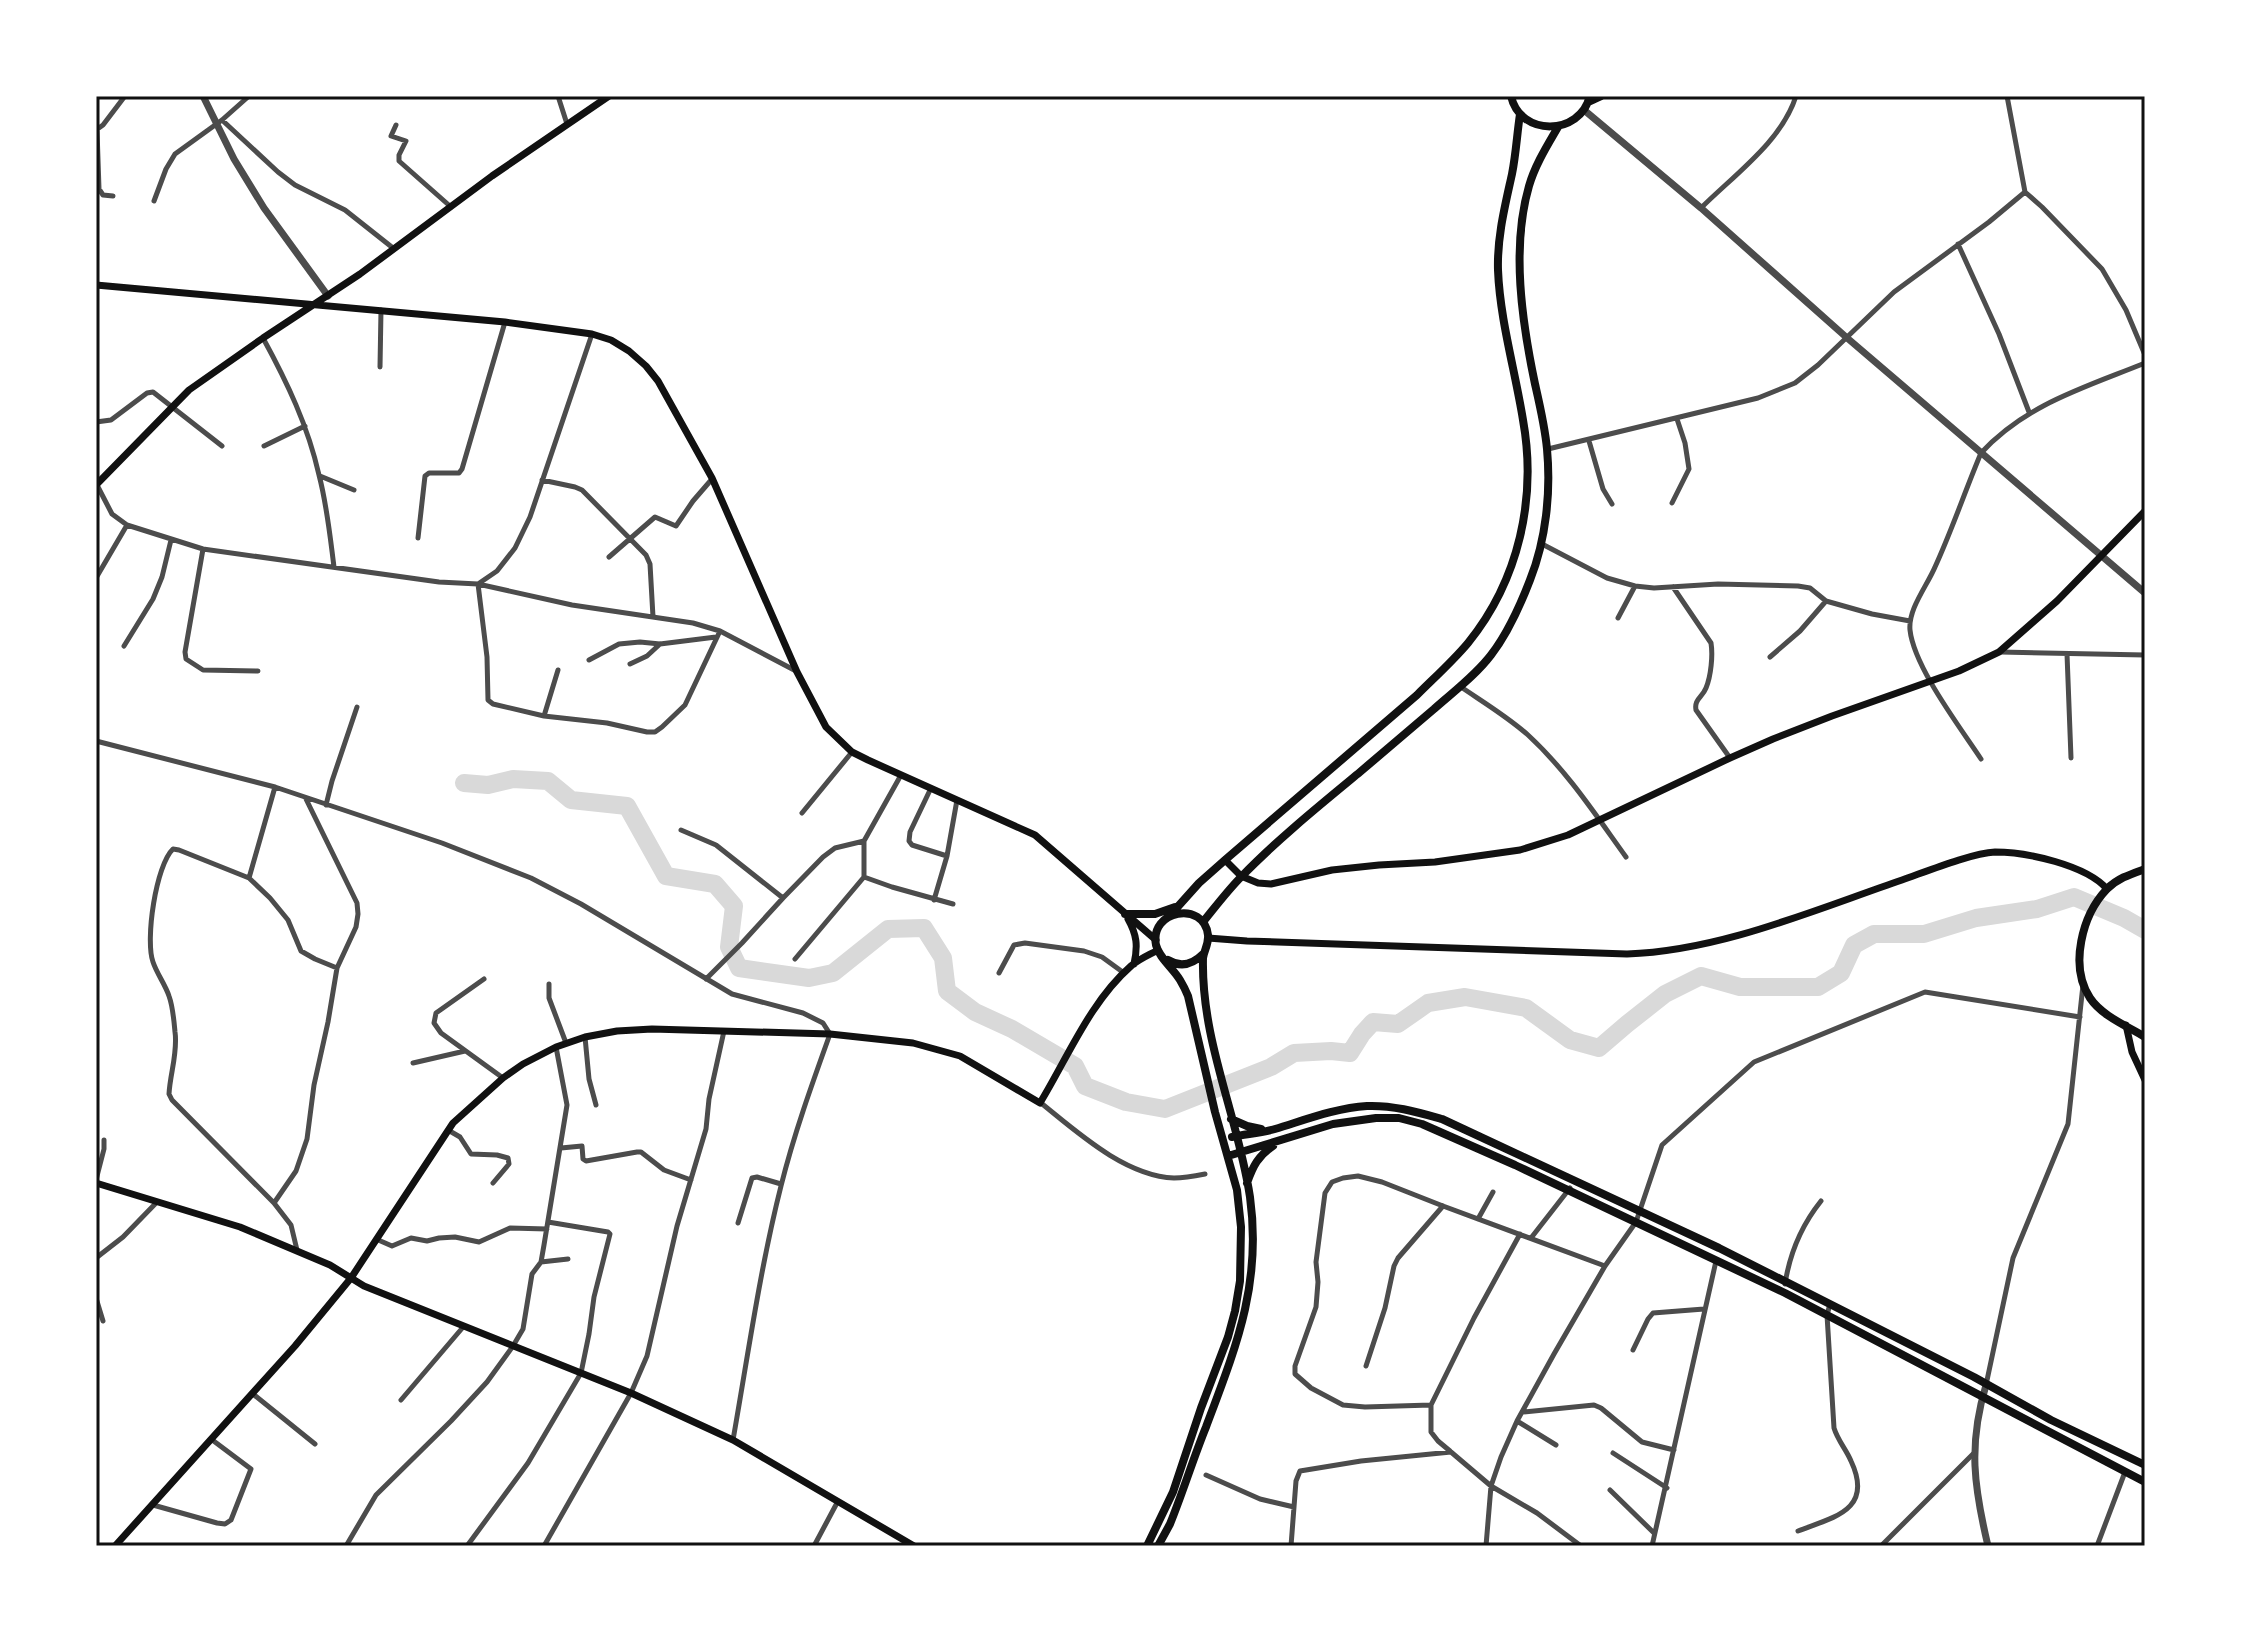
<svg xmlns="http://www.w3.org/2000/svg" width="2241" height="1642" viewBox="0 0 2241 1642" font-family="'Noto Sans',sans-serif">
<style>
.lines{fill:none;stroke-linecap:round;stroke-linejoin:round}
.river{stroke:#d9d9d9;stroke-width:18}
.minor{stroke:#4c4c4c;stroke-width:5}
.tertiary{stroke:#4c4c4c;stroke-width:7}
.secondary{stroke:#111;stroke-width:7}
.primary{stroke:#111;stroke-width:8}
.neatline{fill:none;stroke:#111;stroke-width:3}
</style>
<rect width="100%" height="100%" fill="#fff"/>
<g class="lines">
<path class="river" d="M464,783l24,2 25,-6 35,2 23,19 56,6 39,70 49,8 19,22 -5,41 10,21 70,10 24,-5 55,-44 36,-1 19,30 4,33 28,21 37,17 63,37 10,20 41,16 39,7 106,-42 23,-14 37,-2 19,2 12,-19 11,-12 25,2 30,-21 37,-6 61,11 44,32 29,8 28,-24 38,-30 36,-18 39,11h78l23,-14 13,-28 20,-11h50l52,-16 61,-9 37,-12 50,21 21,12"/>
<path class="minor" d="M558,96l9,28
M2007,96l18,96 17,15 60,62 24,41 19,45
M222,120l56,52 17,13 50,25 48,38
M396,125l-5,11 15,5 -7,14v6l52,46
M96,130l7,-5 22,-29
M97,130l2,59 4,6 10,1
M154,201l12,-32 9,-15 47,-34 27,-24
M1701,208c33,-33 81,-67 95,-112
M1958,244l41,90 30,78
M592,334l-62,183 -15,31 -18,23 -19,13 9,73 1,43 5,4 51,12 63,7 40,9h8l7,-5 23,-22 35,-74
M263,338c24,44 45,88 56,137 8,30 11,61 15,92
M380,367l1,-57
M96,422l15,-2 36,-27 6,-1 69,54
M1589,441l14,48 9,15
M264,446l41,-20
M1548,449l210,-51 37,-15 23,-18 76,-73 95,-70 36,-30
M320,476l34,14
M542,480l33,7 7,3 64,65 4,9 3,53
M97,485l15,29 15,11
M1672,503l17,-34 -4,-26 -8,-24
M418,538l7,-62 4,-3h30l3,-4 43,-147
M1542,544l65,34 28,8 19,2 64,-4 80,2 12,2 16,13 46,13 38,7
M203,549l-18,103 1,7 17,11 55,1
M609,557l46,-40 21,9 17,-25 19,-22
M96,578l31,-53 76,24 236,33 39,2 94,21 121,18 27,8 76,40
M1673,587l38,56c2,12 0,33 -5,45 -4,10 -12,11 -10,22l34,48
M1618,618l17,-32
M124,646l29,-47 9,-22 9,-37
M2000,652l145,3
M2067,654l4,104
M1770,657l30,-26 26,-30
M589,660l30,-16 21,-2 20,2 56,-7
M630,664l17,-8 13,-12
M1461,687c22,15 47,30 67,48 39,36 67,79 98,122
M544,716l14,-46
M96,741l179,46 167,56 89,35 50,26 151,90 71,19 20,10 7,11c-18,50 -36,100 -49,152 -21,83 -33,169 -48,254
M1981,759c-21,-32 -67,-92 -71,-129 -2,-21 17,-44 25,-63 17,-37 30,-76 46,-114 45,-49 105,-66 164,-90
M931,788l-21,44 -1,9 3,4 35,11 10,-56
M326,805l6,-24 25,-74
M802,813l50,-61
M681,830l35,15 67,53
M864,877l28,10 61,17
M249,878l21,20 18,22 13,31 14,8 22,9
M934,900l13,-44
M795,959l69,-82v-36l37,-66
M999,973l15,-28 11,-2 59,8 18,6 22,16
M484,979l-48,34 -2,10 7,10 62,45
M706,979l36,-36 41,-45 40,-41 12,-9 29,-7
M549,984v14l17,45
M585,1037l4,42 7,26
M413,1063l52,-12
M1041,1103c36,29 84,73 133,75 10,0 21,-2 31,-4
M448,1130l12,7 11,17 26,1 11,3 1,6 -16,19
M561,1148l21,-2 1,13 3,2 51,-9h4l23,18 27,10
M96,1180l8,-31v-9
M274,1203l-102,-103 -3,-6c1,-20 9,-42 6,-62 -1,-11 -2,-25 -6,-36 -4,-12 -12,-22 -16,-34 -8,-22 3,-97 20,-113l6,1 70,28 26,-91
M1478,1219l15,-27
M738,1223l14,-45 5,-1 24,7
M1531,1238l39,-50
M376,1239l16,7 19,-8 16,3 12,-3 16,-1 24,5 31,-14 37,1
M297,1250l-6,-25 -17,-22 22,-32 11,-32 7,-54 14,-63 9,-54 19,-41 2,-13 -1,-11 -51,-104
M96,1258l27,-21 34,-35
M541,1262l27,-3
M1785,1284c5,-32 16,-58 36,-83
M96,1298l7,23
M1633,1350l15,-31 5,-6 51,-4
M1366,1366l19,-58 9,-42 4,-8 45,-52
M1986,1385l27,-127 55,-134 15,-139
M253,1394l62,50
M401,1400l63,-74
M1431,1405l-66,2 -22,-2 -32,-17 -16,-14v-8l21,-59 2,-25 -2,-20 9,-69 7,-11 11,-4 15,-2 24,6 61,24 162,60
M1523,1412l71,-7 7,3 41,34 32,8
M1517,1421l39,24
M1450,1451l-12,-10 -7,-9v-27l43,-87 46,-84
M1613,1453l54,35
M1206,1475l54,24 34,8
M1610,1490l44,43
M153,1505l64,18 8,1 6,-4 20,-51 -40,-30
M1798,1531c36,-14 76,-21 53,-70 -5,-12 -13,-20 -17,-33l-7,-113 3,-11
M346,1546l30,-51 75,-74 36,-39 26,-36 10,-17 9,-55 9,-12 3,-17 23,-140 -11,-58
M467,1546l61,-83 53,-90 8,-39 5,-37 16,-63 -2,-2 -60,-10
M544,1546l87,-153 16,-37 30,-130 29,-97 3,-30 15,-68
M814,1546l24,-45
M1291,1546l5,-65 4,-10 61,-10 90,-9 40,34 46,27 44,33
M1486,1546l5,-60 10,-29 16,-36 37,-67 51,-88 31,-44 26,-77 92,-83 171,-70 155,25
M1652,1546l64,-285
M1881,1546l92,-92
M2097,1546l28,-74"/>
<path class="tertiary" d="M203,96l31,63 30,49 64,88
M1584,110l117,98 145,129 299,256
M1986,1385c-18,60 -12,102 2,161"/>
<path class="secondary" d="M96,285l409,37 87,12 19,6 18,11 17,15 12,15 54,97 85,194 29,55 26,25 16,8 167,75 121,105
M96,485l93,-95 74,-52 97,-64 132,-98 117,-80
M1225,860l16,16 17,7 13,1 61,-14 47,-5 56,-3 85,-12 48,-15 162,-77 43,-19 59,-23 127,-45 40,-19 58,-51 88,-90
M1128,919c9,16 10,27 6,45
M1208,938l39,3 380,13c93,-3 187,-44 275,-74 23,-8 70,-27 93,-28 32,0 91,13 112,37
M2126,1025l6,27 13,28
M96,1183l144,44 90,38 34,21 267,107 102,47 181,106
M115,1546l180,-200 56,-68 102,-155 50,-45 20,-14 33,-17 29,-10 32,-6 35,-2 178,5 83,9 47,13 80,47c28,-46 50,-101 91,-137 8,-7 18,-11 27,-16"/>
<path class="primary" d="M1511,96c9,41 69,40 79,0
M1588,102l13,-6
M2145,869c-14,5 -27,9 -38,20 -25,26 -38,77 -17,109 12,18 37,28 55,39
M1173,912l26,-29 26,-23 192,-165c17,-17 36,-34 51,-52 51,-63 69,-145 55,-223 -8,-50 -23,-100 -25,-150 -1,-33 7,-64 14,-96 4,-20 5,-40 8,-60
M1125,914h30l20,-7
M1203,922c13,-16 25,-32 39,-46 36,-37 78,-71 118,-104 25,-21 49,-42 74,-63 19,-17 41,-33 57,-54 17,-22 29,-49 39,-75 16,-40 21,-88 17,-131 -2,-22 -7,-43 -12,-65 -13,-62 -24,-136 -6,-198 6,-21 18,-40 29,-59
M1168,960c13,8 25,4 35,-6
M1231,1119l16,7 14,3
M1232,1137c14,-3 29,-4 43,-8 30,-9 61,-21 92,-23 26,-1 50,6 75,13l277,129 255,129 77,43 94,45
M1228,1156l105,-32 43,-6h23l23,6 93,41 270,128 360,189
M1247,1183c6,-17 11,-27 26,-37
M1147,1546l26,-54 28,-84 27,-71 7,-26 5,-30 1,-54 -4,-37 -22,-78 -27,-116c-2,-5 -5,-11 -8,-16 -7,-12 -21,-22 -24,-35 -7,-35 48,-45 52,-10 1,9 -4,15 -5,23 -2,83 35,158 47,239 12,87 -14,150 -44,230 -13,32 -23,65 -36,97l-12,22"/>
</g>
<rect width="2241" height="1642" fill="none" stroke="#ffffff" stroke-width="196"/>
<rect x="98" y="98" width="2045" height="1446" class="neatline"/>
</svg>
